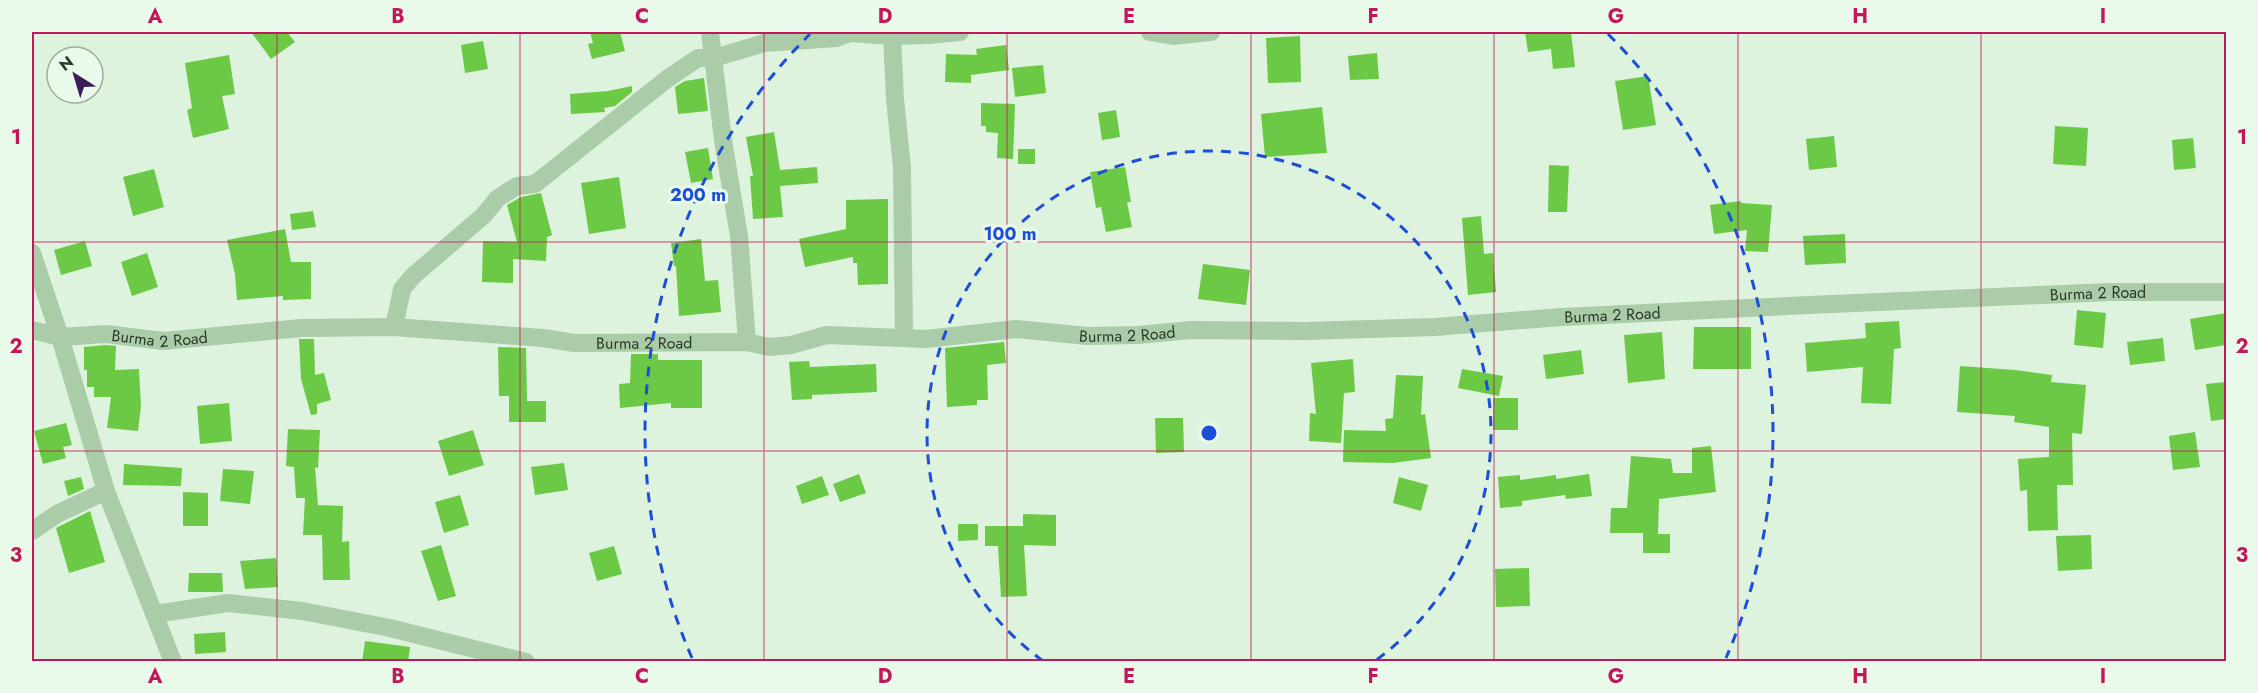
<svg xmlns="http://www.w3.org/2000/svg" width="2258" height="693" viewBox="0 0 2258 693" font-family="Jost,sans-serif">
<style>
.building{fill:#6bc945}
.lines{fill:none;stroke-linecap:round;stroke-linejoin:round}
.minor{stroke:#abcca8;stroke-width:18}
.grid{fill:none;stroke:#c2185b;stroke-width:1.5;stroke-opacity:0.55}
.ring{fill:none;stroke:#1d4ed8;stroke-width:3;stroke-dasharray:10 8}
.labels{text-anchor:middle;stroke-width:6;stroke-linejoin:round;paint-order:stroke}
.street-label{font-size:16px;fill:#2c3829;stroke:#eafaea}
.centre{fill:#1d4ed8;stroke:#eafaea;stroke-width:3}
.ring-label{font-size:18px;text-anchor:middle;font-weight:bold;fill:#1d4ed8;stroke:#eafaea;stroke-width:6;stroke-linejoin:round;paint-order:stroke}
.neatline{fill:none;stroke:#c2185b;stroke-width:2}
.grid-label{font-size:20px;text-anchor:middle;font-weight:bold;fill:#c2185b}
</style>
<rect width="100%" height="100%" fill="#ddf3dd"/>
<path class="building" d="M251,32h36l8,10 -24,17z
M590,32h30l5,19 -33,8 -4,-15 5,-1z
M1525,32h46l4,35 -22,2 -2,-20 -23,3z
M1300,36l1,46 -33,1 -2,-45z
M483,41l5,28 -23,4 -4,-28z
M1006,45l3,25 -38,5v8l-26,-1 1,-28 31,1 -1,-6z
M1377,53l2,26 -29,1 -2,-24z
M229,55l6,39 -13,2 7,33 -36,9 -6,-28 5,-2 -7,-45z
M1043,65l3,28 -31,4 -3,-29z
M1648,76l8,49 -33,5 -8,-49z
M704,78l4,33 -30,3 -3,-27 10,-6z
M632,86v6l-17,14 -11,2 1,4 -34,2 -1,-20 38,-3z
M981,103l34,1 -2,55 -16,-1 1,-25 -12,-1v-6h-5z
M1322,107l5,46 -62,4 -4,-43z
M1116,110l4,27 -18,3 -4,-27z
M2055,126l33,2 -2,38 -33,-2z
M774,132l6,38 37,-3 1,16 -38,3 3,31 -30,2 -3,-43h3l-7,-39z
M1834,136l3,31 -28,3 -3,-31z
M2193,138l3,30 -22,2 -2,-30z
M708,148l5,31 -22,4 -6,-31z
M1018,149h17v15h-17z
M1549,165l20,1 -2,46h-19z
M1125,167l6,35h-4l5,25 -26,5 -5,-25 -5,1 -6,-36z
M154,169l10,38 -31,9 -10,-39z
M619,177l7,51 -37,6 -8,-51z
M541,193l11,42 -5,2 -1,24 -33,-2v24l-31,-1 1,-41 34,1 -10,-37 14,-8z
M888,199v85l-30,1 -1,-22h-4v-6l-48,10 -6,-28 47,-10v-29z
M1741,201v2l31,2 -4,47 -23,-1 2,-21 -33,4 -4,-29z
M313,211l3,16 -24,3 -2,-16z
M1481,216l3,38 9,-1 3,39 -28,3 -6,-77z
M285,229l6,33h20v37l-28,1v-4l-46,4 -2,-26 -8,-34z
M1845,234l1,29 -41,2 -2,-29z
M701,239l4,42 13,-1 3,32 -42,4 -3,-50h-2l-3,-23z
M85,241l7,25 -31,9 -7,-25z
M147,253l11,34 -26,9 -11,-34z
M1203,264l47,6 -4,35 -48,-6z
M2077,310l29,3 -3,35 -29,-3z
M2226,313v32l-31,5 -5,-31z
M1899,321l2,27 -7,1 -3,55 -30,-1 2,-36 -56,5 -2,-29 61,-5 -1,-15z
M1694,327h57v42h-58z
M1662,332l3,47 -37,4 -4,-48z
M2163,338l2,23 -35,4 -3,-23z
M299,339h15l1,36 9,-2 7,27 -14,4v10l-6,1 -10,-36z
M1004,342l2,21 -19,2 1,35h-11v5l-30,2 -2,-59z
M106,345l10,1 -1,24 24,-1 2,37 -3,25 -31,-3 4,-31h-17v-10h-7v-17h-3v-23z
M498,347l28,1 1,53h19v21h-37v-26h-10z
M1581,350l3,24 -38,5 -3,-24z
M631,354h27v6h44v48h-31v-5l-51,5 -1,-24 11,-1z
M1353,359l2,33 -11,1 -3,50 -32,-2 1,-28 6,1 -5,-51z
M809,361l1,6 66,-3 1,28 -65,3v4l-20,1 -3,-38z
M1960,366l55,4 37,5 -1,7 35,3 -4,49 -10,-1 1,52h-16l1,45 -30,1 -1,-41 -7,1 -2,-32 31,-2v-30l-35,-5 1,-6 -58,-4z
M1462,369l41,7 -4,20 -41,-8z
M1396,375l27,1 -2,39 4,-1 6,44 -38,5 -50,-1 1,-32 42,1 -1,-12 8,-1z
M2226,382v37l-15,2 -5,-37z
M1493,398h25v32h-25z
M229,403l3,38 -32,3 -3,-38z
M1155,418h28l1,34 -28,1z
M66,423l6,22 -9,2 3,11 -23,6 -9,-33z
M288,429l32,1 -2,38 -3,-1 3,38 25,1 -1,36 7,-1 1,39h-27l-1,-45h-19l2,-37h-9l-2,-31 -8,-1z
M473,430l11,35 -35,11 -11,-35z
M2195,432l5,35 -27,3 -4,-34z
M1711,446l5,46 -57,7 -1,35h12v19h-27v-20h-33l1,-25h16l4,-52 40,3 2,14h19v-25z
M564,463l4,27 -33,5 -4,-28z
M124,464l58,4 -1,18 -58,-1z
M223,469l31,2 -4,33 -30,-3z
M859,474l7,19 -26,9 -7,-18z
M1589,474l3,22 -26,3 -1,-4 -43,6v5l-22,2 -2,-31 22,-2v5l36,-5v4z
M822,476l7,19 -27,9 -6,-18z
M81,477l3,12 -16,7 -4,-15z
M1399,477l29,8 -7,26 -28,-8z
M183,492l25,1v33h-25z
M460,495l9,30 -25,8 -9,-31z
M90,511l15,51 -36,11 -13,-45z
M1023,514l33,1v31l-32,-1 3,51 -26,1 -3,-51h-13v-20h38z
M958,524h20v16l-20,1z
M2091,535l1,34 -34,2 -2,-35z
M441,545l15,51 -18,5 -17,-50z
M614,546l8,28 -25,7 -8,-28z
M276,558l2,29 -33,2 -5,-28z
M1529,568l1,38 -34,1 -1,-38z
M189,573h33l1,19h-35z
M225,632l1,20 -31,2 -1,-20z
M365,641l45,6 -2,15h-46z"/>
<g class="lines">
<g class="minor">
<path d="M710,32l13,108 16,96 8,106"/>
<path d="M1150,32l23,4 38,-4"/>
<path d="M32,253l28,84 46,154 67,171"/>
<path d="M394,327l8,-38 11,-13 70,-60 15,-18 19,-12 18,-2 132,-105 31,-21h16l50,-15 72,-5 13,-5 43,3 -1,-4"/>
<path id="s1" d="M32,330l28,7 46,-3 57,7 138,-13 93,-1 149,11 31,5 173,-1 22,5 22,-2 36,-10 99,4 90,-10 71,7 51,-1 53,-5 115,1 129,-4 127,-10 247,-12 301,-13h116"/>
<path d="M904,337l-2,-170 -7,-68 -3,-63 36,-1 32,-3"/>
<path d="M32,531l25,-17 49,-23"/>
<path d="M155,614l73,-11 74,8 88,17 136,34"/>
</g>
</g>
<path class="grid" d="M277,32v630M520,32v630M764,32v630M1007,32v630M1251,32v630M1494,32v630M1738,32v630M1981,32v630M32,242h2194M32,451h2194"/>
<g class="ring">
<path d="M1043 661A282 282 0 1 1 1375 661"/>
<path d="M692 658A564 564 0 0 1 810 34M1608 34A564 564 0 0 1 1726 658"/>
</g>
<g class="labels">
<g class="street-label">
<text dy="6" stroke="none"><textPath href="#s1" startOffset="2073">Burma 2 Road</textPath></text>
<text dy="6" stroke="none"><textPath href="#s1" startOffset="1587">Burma 2 Road</textPath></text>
<text dy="6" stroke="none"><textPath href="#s1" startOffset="1101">Burma 2 Road</textPath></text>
<text dy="6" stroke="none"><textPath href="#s1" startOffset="129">Burma 2 Road</textPath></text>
<text dy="6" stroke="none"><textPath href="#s1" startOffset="615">Burma 2 Road</textPath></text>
</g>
</g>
<circle cx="1209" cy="433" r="9" class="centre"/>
<g class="ring-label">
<text x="698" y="201">200 m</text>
<text x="1010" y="240">100 m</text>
</g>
<rect width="2258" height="693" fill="none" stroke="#eafaea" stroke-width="66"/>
<g transform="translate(75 75) rotate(323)"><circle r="28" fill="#eafaea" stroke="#9eac9d" stroke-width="1.5"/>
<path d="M0-4.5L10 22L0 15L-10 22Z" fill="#3e1d5b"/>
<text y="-9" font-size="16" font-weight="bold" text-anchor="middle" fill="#2c3829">N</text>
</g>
<rect x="33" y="33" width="2192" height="627" class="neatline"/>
<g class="grid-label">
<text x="155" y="23">A</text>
<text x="398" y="23">B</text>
<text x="642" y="23">C</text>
<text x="885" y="23">D</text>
<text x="1129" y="23">E</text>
<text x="1373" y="23">F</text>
<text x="1616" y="23">G</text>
<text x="1860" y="23">H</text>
<text x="2103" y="23">I</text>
<text x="16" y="144">1</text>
<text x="2242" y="144">1</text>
<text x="16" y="353">2</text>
<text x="2242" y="353">2</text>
<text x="16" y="562">3</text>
<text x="2242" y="562">3</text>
<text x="155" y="683">A</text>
<text x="398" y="683">B</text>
<text x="642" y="683">C</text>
<text x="885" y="683">D</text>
<text x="1129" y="683">E</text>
<text x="1373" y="683">F</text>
<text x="1616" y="683">G</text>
<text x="1860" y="683">H</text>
<text x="2103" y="683">I</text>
</g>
</svg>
